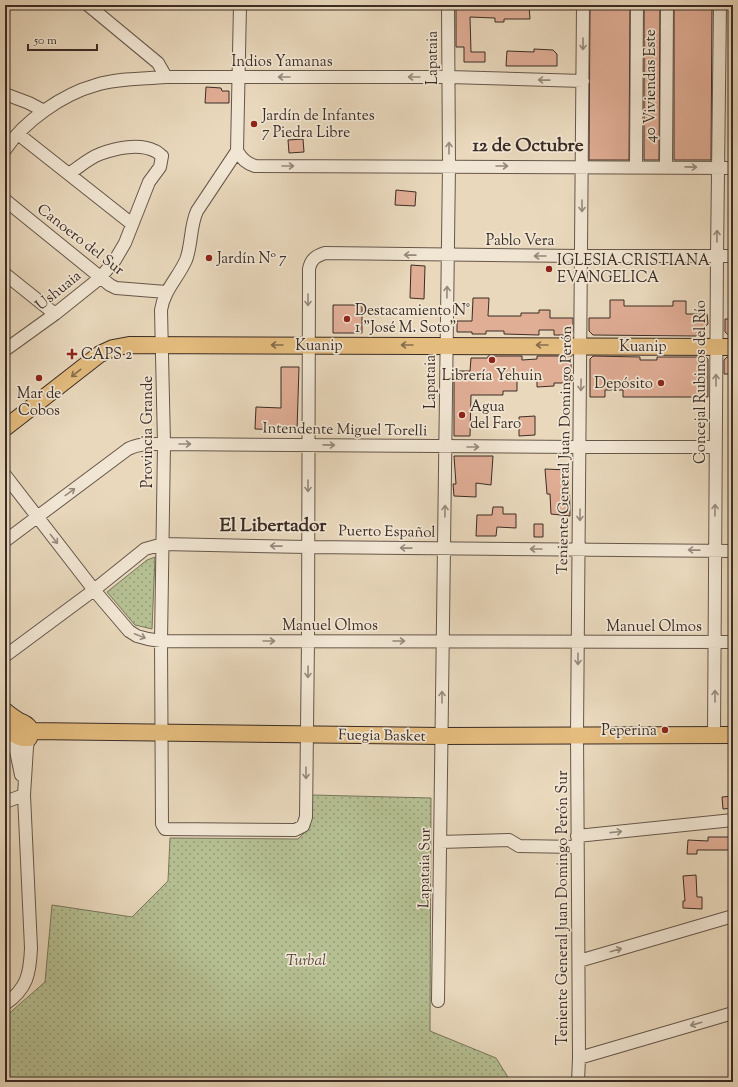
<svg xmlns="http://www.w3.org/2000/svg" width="738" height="1087" viewBox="0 0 738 1087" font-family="'Sorts Mill Goudy',serif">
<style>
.park{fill:url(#park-dots);stroke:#78765c}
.building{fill:#e0ad95;stroke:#3b2c25}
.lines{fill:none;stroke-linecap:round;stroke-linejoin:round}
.minor-casing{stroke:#66574b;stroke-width:14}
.major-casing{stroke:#3b2c25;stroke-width:18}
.minor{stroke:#f1e6d3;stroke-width:12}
.major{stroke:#e4bc7e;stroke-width:16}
.oneway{stroke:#96897c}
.oneway2{stroke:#876d4d}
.poi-dot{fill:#8f2418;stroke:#f1e6d3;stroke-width:1.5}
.labels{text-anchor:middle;stroke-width:3.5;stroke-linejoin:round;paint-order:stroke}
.street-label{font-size:15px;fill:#3b2c25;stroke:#f1e6d3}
.poi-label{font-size:15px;fill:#3b2c25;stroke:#f1e6d3;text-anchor:start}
.park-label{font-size:15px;font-style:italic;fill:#53493b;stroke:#f1e6d3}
.district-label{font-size:19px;font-weight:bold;fill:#3b2c25;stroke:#f1e6d3}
</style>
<defs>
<pattern id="park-dots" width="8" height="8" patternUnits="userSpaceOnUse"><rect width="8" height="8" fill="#b5bf92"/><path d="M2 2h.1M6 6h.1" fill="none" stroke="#949b77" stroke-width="1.8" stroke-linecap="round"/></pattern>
</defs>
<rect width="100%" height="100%" fill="#e9d8bc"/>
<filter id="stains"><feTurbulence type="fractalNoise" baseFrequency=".005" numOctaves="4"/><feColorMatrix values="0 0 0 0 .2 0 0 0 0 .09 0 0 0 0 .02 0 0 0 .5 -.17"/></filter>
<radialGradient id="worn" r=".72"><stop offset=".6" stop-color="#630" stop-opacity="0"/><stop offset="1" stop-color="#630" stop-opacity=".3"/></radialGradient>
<path class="park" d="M155,557l-3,72 -17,-4 -28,-33 40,-32z
M312,795l119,3 -1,233 66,27 13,21v3h-504v-65l40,-35 7,-77 80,12 36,-36 2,-43 128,1 12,-12z"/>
<path class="building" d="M456,5h73l1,14h-26v3h-9v-4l-25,-1 1,35h14v10h-21v-15h-8z
M590,5h40l-1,155h-40z
M644,5h16l-1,155h-15z
M674,5h38l-1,155h-37z
M534,49l19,1 4,4v12h-51l1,-15 27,1z
M206,87l15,1 1,3h7v12h-24z
M303,139l1,13 -15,1 -1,-13z
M396,190l20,2 -1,14 -20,-1z
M411,265l14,1 -1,33 -14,-1z
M473,298h16l-1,18h33v-3h18v-3h11v8h23v13l-3,4h-16v-5h-15v5l-35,-1v-3h-18v3h-14v-2h-15v-11h15z
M610,300h14v6h49v-5h13v13h21l1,10 -12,12 -103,-1 -4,-4v-13h21z
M333,305h29v28h-29z
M725,319h8v19l-2,-1 -6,-5z
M488,356h34v4l15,-1v-3h34v27h-17v3l-17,1v-10h-20v14h-14v4h-32l-1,41h-16v-65h16l1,-13h17z
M593,356l47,1v3h17v-3h49l2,2v38h-85v-7h-18v7h-15v-38z
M727,357h6v17h-9v-14z
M281,367h18l-2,63 -42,-1 1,-22 25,1z
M535,416v19l-16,1v-19z
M454,456h39l-2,29 -15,-2v14l-22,-1 -1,-12h3z
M545,469l24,1 1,46 -19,-2 -1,-20h-3z
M493,507h10v7h13v14l-19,-1 -1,9h-20l1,-21h15z
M534,524h9v13h-9z
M733,796v12l-10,1 -1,-12z
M708,837h25v13h-36v4h-10l1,-14 20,1z
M696,875l1,22h5v12l-19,-1v-7h2l-2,-25z"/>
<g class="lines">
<g class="minor-casing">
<path id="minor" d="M88,5l70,58 8,14
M240,5l-3,146 -40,60c-7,15 -5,33 -11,49 -8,18 -22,30 -25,50l3,134 -3,197 1,183 3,5 130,1 8,-4 3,-9 2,-177 1,-371c2,-10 7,-13 16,-16l257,3h151
M5,94l24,9 15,8
M18,134l114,90
M5,150c19,-29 58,-56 91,-65 22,-7 47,-6 70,-8h283l134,4
M237,151c5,8 9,12 18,15l478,2
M636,167l1,-162
M666,167l1,-162
M5,200l105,85 6,3 50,4
M5,274l50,40
M5,350l50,-36 45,-36 15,-18 10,-17 24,-61 11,-15 2,-11c-2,-1 -4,-4 -7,-5 -16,-8 -39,-3 -55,3 -11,4 -21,13 -31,20
M5,475l89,115 35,41 8,5 11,3 13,2 572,1
M5,541l123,-92c11,-6 24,-5 36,-5l416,3h136
M5,656l89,-66 51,-41 18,-5 145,3 425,4
M10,732l5,14 6,29
M714,735l3,-480 3,-250
M5,802l19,-7
M577,836l156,-16
M440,842l69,-2 10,6 58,1
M579,961l154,-45
M438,1001l11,-835 -1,-161
M5,1004c22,-15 25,-30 26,-56l-7,-153 3,-48 2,-9
M579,1058l154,-45
M578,1082l1,-24 -2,-324 6,-729"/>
</g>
<g class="major-casing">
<path id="major" d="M5,428l95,-74 13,-6 16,-3 604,2
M5,711c4,3 9,7 14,10 8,3 15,8 10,17 -11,1 -17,-5 -24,-13
M31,731l411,5 291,-1"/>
</g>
<use href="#minor" class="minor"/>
<use href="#major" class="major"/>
</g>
<defs><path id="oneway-shaft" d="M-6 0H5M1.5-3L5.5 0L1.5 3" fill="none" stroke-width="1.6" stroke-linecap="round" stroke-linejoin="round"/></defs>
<g class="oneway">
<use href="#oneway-shaft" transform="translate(583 44) rotate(90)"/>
<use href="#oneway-shaft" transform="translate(284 77) rotate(180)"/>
<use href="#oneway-shaft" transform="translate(414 77) rotate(180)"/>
<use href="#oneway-shaft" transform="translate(544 80) rotate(-179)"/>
<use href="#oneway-shaft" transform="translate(449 148) rotate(-90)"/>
<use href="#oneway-shaft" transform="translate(288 166)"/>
<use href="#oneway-shaft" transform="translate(502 166)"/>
<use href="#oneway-shaft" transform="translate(691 167) rotate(1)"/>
<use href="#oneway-shaft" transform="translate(582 206) rotate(90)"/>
<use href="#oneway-shaft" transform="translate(717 236) rotate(-89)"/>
<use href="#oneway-shaft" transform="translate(410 255) rotate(-179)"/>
<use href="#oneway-shaft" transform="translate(540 256) rotate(-180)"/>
<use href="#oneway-shaft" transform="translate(447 292) rotate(-89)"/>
<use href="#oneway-shaft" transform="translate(308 300) rotate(90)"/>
<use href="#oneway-shaft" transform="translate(716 380) rotate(-90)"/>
<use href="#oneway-shaft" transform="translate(581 385) rotate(91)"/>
<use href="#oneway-shaft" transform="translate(185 444)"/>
<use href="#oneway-shaft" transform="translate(329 445) rotate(1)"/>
<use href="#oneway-shaft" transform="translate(473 447)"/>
<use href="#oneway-shaft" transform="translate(308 486) rotate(90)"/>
<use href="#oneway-shaft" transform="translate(70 492) rotate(-36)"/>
<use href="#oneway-shaft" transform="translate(715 510) rotate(-89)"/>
<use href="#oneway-shaft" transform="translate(445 511) rotate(-89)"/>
<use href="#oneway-shaft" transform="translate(580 515) rotate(91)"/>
<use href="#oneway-shaft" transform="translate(54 539) rotate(52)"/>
<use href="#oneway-shaft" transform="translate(276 546) rotate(-179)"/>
<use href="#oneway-shaft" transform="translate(406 548) rotate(-179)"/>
<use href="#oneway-shaft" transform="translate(536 549) rotate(-180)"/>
<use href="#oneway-shaft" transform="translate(694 550) rotate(-179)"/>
<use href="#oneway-shaft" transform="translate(140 636) rotate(22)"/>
<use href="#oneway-shaft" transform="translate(269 641)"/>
<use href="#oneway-shaft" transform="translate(399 641)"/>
<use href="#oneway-shaft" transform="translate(578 659) rotate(90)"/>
<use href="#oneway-shaft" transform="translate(308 672) rotate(91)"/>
<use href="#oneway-shaft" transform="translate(715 696) rotate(-90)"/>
<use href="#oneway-shaft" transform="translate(442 697) rotate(-90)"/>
<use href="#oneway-shaft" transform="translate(306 773) rotate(90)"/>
<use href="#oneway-shaft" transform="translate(616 832) rotate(-6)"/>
<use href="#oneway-shaft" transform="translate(616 950) rotate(-16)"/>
<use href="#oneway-shaft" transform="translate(696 1024) rotate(164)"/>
</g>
<g class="oneway2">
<use href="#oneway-shaft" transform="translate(277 345) rotate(-180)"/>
<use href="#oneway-shaft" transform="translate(407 345) rotate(-180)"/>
<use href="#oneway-shaft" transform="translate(542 345) rotate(-180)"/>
<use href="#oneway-shaft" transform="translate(76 373) rotate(142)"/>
</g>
<g class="poi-dot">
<circle cx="254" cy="124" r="4"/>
<circle cx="209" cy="258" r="4"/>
<circle cx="549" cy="269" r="4"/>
<circle cx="347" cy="319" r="4"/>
<path d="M70 348h4v4h4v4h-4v4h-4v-4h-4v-4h4z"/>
<circle cx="492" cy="360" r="4"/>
<circle cx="39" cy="378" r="4"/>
<circle cx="661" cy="383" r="4"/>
<circle cx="462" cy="415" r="4"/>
<circle cx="665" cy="730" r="4"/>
</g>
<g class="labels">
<g class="street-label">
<text transform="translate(432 58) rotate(-90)" y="5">Lapataia</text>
<text x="282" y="66">Indios Yamanas</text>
<text transform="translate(650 86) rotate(-90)" y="5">40 Viviendas Este</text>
<text transform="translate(81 239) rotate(38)" y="5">Canoero del Sur</text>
<text x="520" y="245">Pablo Vera</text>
<text transform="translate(58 290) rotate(-39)" y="5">Ushuaia</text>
<text x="319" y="350">Kuanip</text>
<text x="643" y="351">Kuanip</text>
<text transform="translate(430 382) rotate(-90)" y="5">Lapataia</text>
<text transform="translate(700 382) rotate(-90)" y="5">Concejal Rubinos del Río</text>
<text transform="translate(345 429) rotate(1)" y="5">Intendente Miguel Torelli</text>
<text transform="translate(147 432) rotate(-90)" y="5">Provincia Grande</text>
<text transform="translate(564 450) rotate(-89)" y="5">Teniente General Juan Domingo Perón</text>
<text transform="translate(387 531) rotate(1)" y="5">Puerto Español</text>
<text x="330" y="630">Manuel Olmos</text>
<text x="654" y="631">Manuel Olmos</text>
<text transform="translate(382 735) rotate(1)" y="5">Fuegia Basket</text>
<text transform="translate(424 868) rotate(-89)" y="5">Lapataia Sur</text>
<text transform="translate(562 908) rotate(-90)" y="5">Teniente General Juan Domingo Perón Sur</text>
</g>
<g class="poi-label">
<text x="262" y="120">Jardín de Infantes<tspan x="262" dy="17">7 Piedra Libre</tspan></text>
<text x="217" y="263">Jardín Nº 7</text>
<text x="557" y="265">IGLESIA CRISTIANA<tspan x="557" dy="17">EVANGELICA</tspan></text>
<text x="355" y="315">Destacamiento N°<tspan x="355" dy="17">1 "José M. Soto"</tspan></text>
<text x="81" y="359">CAPS 2</text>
<text x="492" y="380" text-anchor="middle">Librería Yehuin</text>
<text x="653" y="388" text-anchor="end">Depósito</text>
<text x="39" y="398" text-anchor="middle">Mar de<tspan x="39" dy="17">Cobos</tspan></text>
<text x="470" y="411">Agua<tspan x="470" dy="17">del Faro</tspan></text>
<text x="657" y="735" text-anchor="end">Peperina</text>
</g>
<g class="park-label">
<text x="306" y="965">Turbal</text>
</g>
<g class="district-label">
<text x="528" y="151">12 de Octubre</text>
<text x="273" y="531">El Libertador</text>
</g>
</g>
<rect width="738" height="1087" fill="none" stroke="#e9d8bc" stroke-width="20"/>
<rect x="6" y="6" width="726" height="1075" fill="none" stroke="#3b2c25" stroke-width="2"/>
<rect x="10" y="10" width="718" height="1067" fill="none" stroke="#3b2c25"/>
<path d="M28 44v6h69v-6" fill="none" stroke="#3b2c25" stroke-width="2"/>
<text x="34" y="44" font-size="12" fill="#3b2c25" stroke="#f1e6d3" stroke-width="3" paint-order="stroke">50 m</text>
<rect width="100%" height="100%" filter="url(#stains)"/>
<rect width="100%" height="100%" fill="url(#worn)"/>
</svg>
